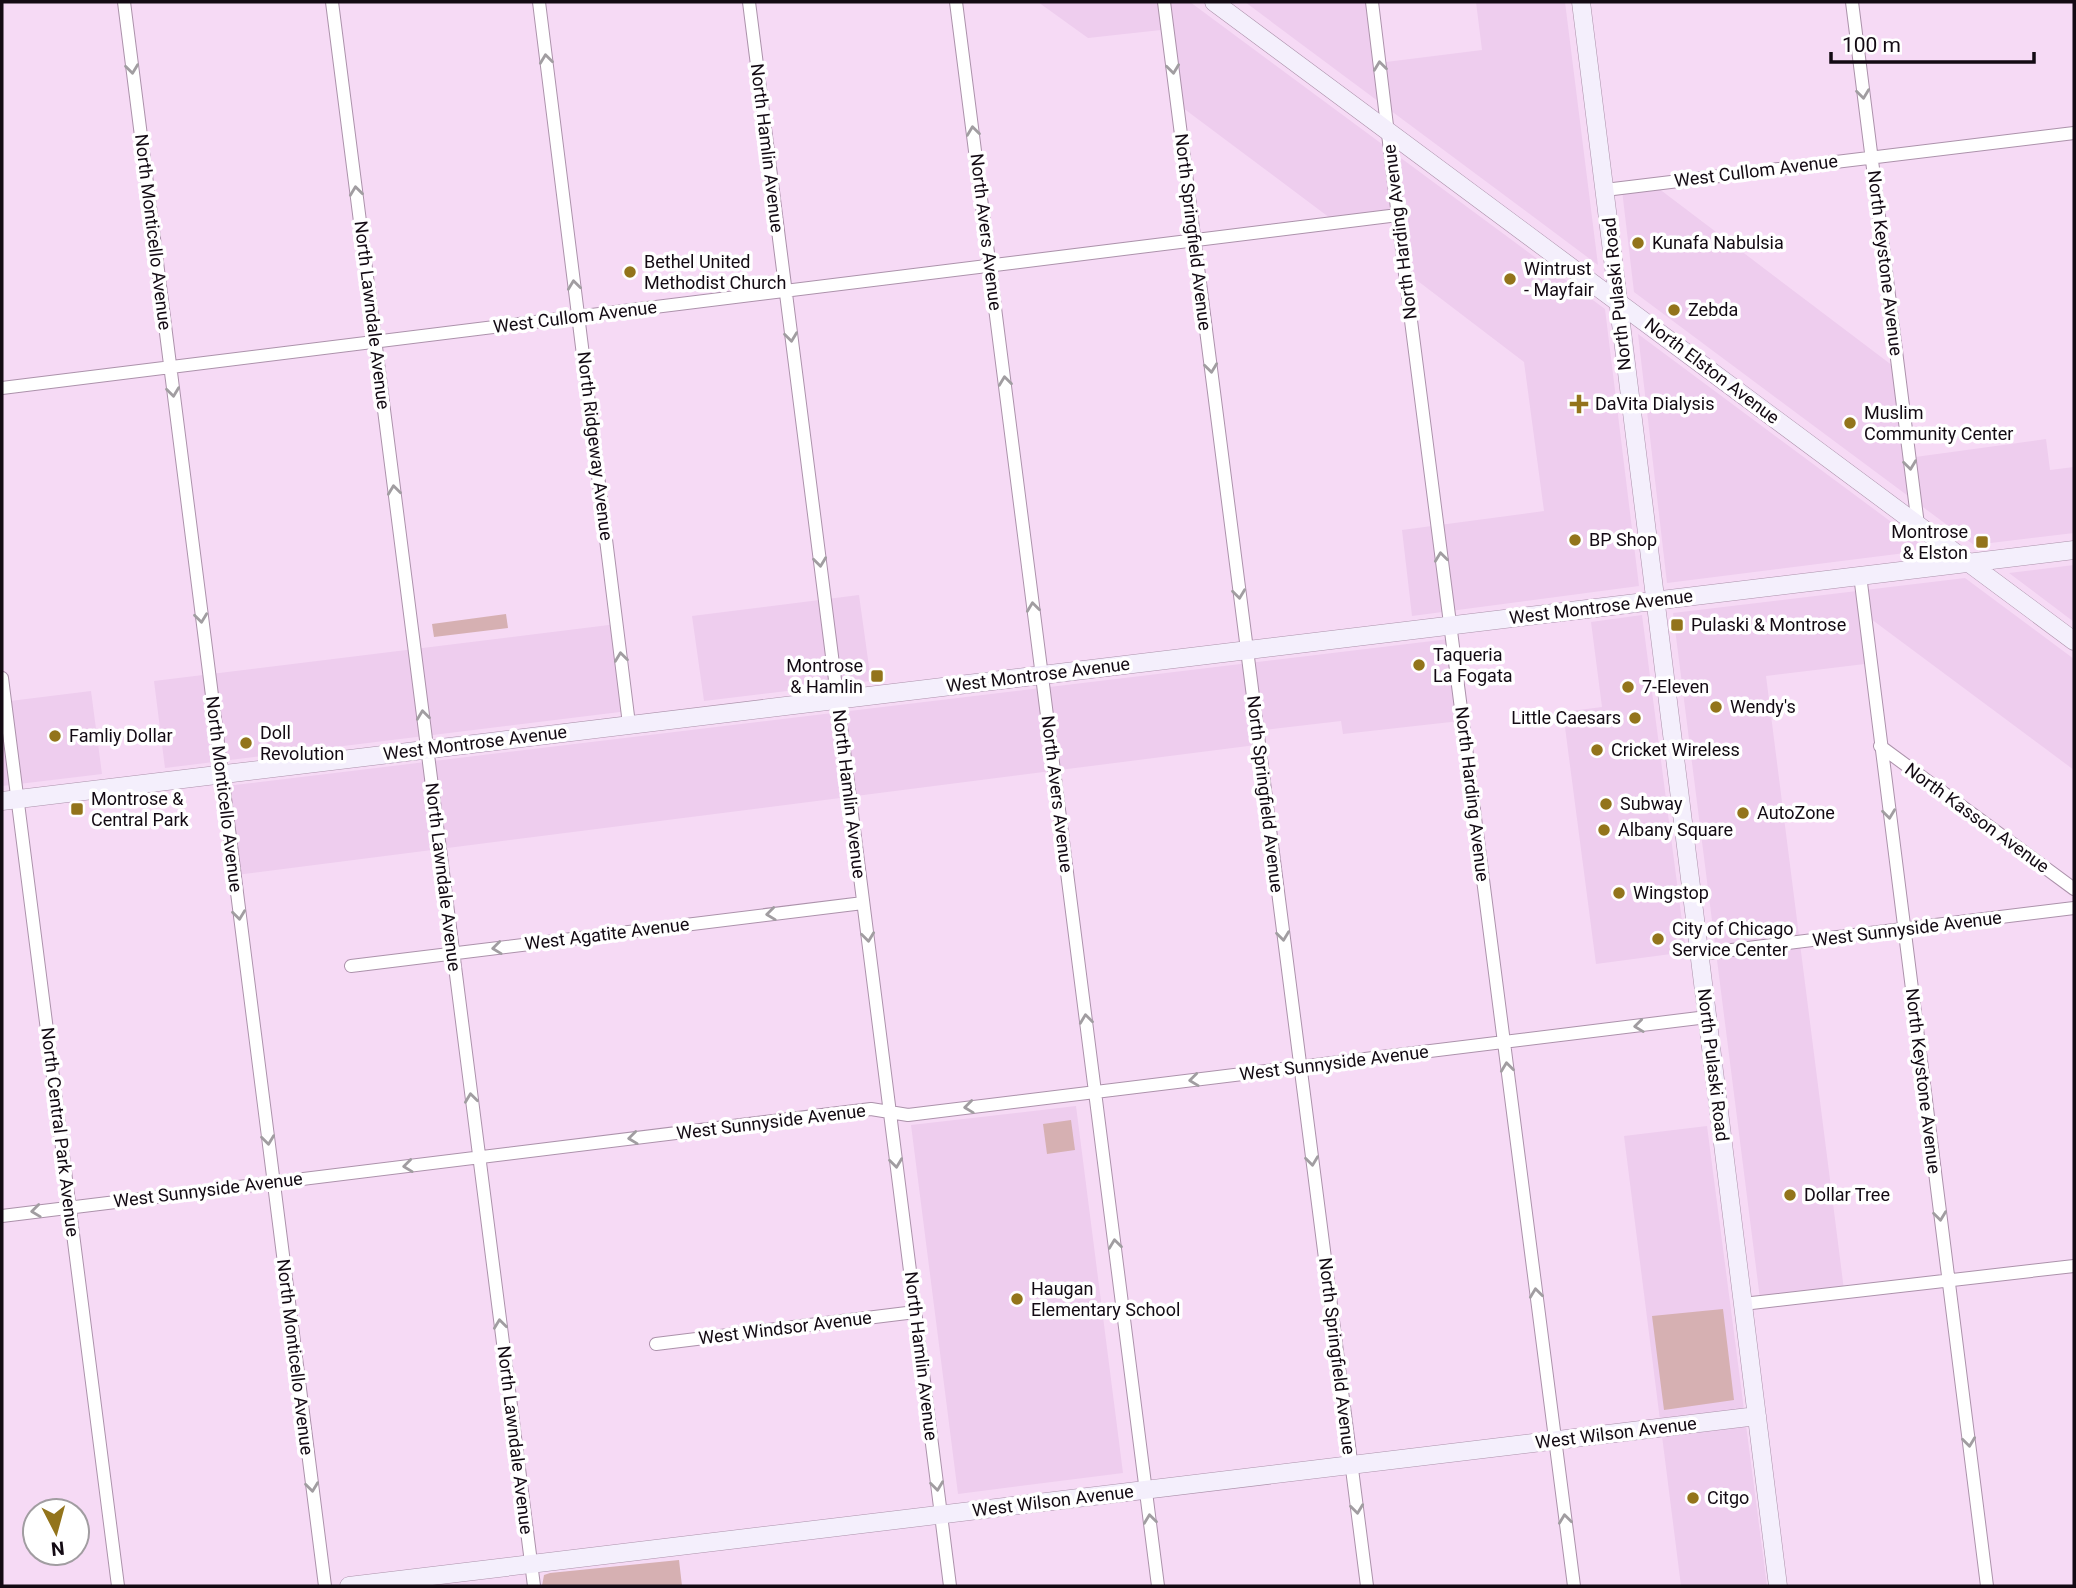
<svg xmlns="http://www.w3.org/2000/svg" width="2076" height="1588" viewBox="0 0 2076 1588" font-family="Roboto,sans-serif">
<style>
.built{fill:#eecdee}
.green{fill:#d6b0b2}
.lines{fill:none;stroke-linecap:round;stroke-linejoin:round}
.street-casing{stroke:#ac92ab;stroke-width:14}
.secondary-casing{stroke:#ac92ab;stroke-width:19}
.street{stroke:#fff;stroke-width:12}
.secondary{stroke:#f4effc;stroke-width:18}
.oneway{stroke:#a19da1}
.poi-dot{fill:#93741b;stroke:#fff;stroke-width:2.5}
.labels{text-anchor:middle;stroke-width:7;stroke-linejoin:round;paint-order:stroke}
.street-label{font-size:18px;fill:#130a13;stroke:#fff}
.poi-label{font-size:18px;fill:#130a13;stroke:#fff;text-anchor:start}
</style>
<rect width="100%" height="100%" fill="#f6daf5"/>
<path class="built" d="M1038,2h152l415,307 34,277 -227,30 -10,-86 142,-19 -20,-149 -118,-90 -6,-58 -66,7 -155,-116 -9,-76 -82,9z
M1245,2h125l8,61 104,-13 -6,-48h89l33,263z
M1654,185l243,184 11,89 138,-19 4,31 24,-3v66l-100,12 -340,-253 -12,-102z
M1638,334l291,216 -262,33z
M2074,565v57l-65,-49z
M1965,578l109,81v111l-207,-154 6,47 -107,13 78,614 -84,9 -87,-686z
M859,595l12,86 -167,20 -12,-85z
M1642,615l44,337 -90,12 -33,-252 39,-5 -11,-85z
M617,624l11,87 -463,57 -11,-87z
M1449,639l11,82 -117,13 -2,-13 -86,10 1,14 -1020,130 -10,-89z
M91,691l11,83 -100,12v-84z
M1076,1106l47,367 -165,21 -47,-369z
M1707,1126l60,460h-86l-57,-450z"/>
<path class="green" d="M506,614l2,14 -74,9 -2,-13z
M1071,1120l4,30 -28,4 -4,-30z
M1723,1309l11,91 -70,10 -12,-94z
M679,1560l3,26h-140l2,-11 6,-2z"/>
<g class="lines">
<g class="street-casing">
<path id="street" d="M124,2l201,1584
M332,2l202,1584
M539,2l90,722
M749,2l201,1584
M956,2l202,1584
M1164,2l203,1584
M1372,2l33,272 169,1312
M1852,2l66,523
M1605,190l469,-57
M2,388l1396,-173
M1860,575l127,1011
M2,678l116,908
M1880,746l194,143
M1699,954l375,-46
M351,966l512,-63
M2,1216l869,-107 37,6 799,-98
M1743,1304l331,-38
M656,1344l259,-32"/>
</g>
<g class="secondary-casing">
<path id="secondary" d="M1214,2l860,639
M1581,2l197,1584
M2,801l2072,-251
M349,1586l1408,-170"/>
</g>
<use href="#street" class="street"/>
<use href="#secondary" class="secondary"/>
</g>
<defs><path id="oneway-chevron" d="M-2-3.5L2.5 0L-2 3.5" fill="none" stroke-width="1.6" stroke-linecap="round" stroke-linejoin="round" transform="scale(1.75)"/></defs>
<g class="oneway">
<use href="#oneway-chevron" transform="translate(546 59) rotate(-97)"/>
<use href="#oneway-chevron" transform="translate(1380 66) rotate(-97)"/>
<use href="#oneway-chevron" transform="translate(132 69) rotate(83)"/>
<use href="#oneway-chevron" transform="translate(1173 69) rotate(83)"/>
<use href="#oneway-chevron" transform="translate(1863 94) rotate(83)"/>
<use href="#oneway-chevron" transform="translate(973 131) rotate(-97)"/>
<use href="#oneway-chevron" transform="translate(356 191) rotate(-97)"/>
<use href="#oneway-chevron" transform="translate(574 285) rotate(-97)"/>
<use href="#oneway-chevron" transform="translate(791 337) rotate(83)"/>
<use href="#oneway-chevron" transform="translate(1211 368) rotate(83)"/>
<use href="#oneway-chevron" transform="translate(1005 381) rotate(-97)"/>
<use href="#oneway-chevron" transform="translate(173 392) rotate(83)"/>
<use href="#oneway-chevron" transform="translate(1910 465) rotate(83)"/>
<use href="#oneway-chevron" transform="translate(394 490) rotate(-97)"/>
<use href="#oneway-chevron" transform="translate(1441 557) rotate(-97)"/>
<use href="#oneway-chevron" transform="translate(820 562) rotate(83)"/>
<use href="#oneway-chevron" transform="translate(1239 594) rotate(83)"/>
<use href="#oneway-chevron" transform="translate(1033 607) rotate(-97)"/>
<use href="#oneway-chevron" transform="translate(201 618) rotate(83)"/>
<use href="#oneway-chevron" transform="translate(621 657) rotate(-97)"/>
<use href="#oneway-chevron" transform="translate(423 715) rotate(-97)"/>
<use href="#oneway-chevron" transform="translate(1889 814) rotate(83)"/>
<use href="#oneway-chevron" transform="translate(771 914) rotate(173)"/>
<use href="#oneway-chevron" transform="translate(239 915) rotate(83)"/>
<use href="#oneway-chevron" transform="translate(1283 936) rotate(83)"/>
<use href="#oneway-chevron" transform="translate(868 937) rotate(83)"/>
<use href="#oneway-chevron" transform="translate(497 948) rotate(173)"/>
<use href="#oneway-chevron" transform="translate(1086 1019) rotate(-97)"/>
<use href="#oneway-chevron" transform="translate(1639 1026) rotate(173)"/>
<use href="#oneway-chevron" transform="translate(1507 1067) rotate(-97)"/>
<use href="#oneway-chevron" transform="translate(1194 1080) rotate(173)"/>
<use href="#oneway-chevron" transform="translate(471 1098) rotate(-97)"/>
<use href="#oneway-chevron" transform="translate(969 1107) rotate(173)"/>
<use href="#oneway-chevron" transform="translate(633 1138) rotate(173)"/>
<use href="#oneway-chevron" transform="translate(268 1140) rotate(83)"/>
<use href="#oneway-chevron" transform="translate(1312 1161) rotate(83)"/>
<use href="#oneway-chevron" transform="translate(896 1163) rotate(83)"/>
<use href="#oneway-chevron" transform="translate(408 1166) rotate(173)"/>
<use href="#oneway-chevron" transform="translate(36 1211) rotate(173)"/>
<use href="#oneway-chevron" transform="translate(1940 1216) rotate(83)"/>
<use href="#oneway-chevron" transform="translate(1115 1244) rotate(-97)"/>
<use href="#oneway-chevron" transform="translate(1536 1293) rotate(-97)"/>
<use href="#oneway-chevron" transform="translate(500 1324) rotate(-97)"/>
<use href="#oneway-chevron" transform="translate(1969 1442) rotate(83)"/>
<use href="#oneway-chevron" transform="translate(937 1486) rotate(83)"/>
<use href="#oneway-chevron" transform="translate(312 1487) rotate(83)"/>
<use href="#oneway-chevron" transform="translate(1357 1509) rotate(83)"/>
<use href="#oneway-chevron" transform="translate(1150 1519) rotate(-97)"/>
<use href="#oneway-chevron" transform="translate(1565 1519) rotate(-97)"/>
</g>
<g class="poi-dot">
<circle cx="1638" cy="243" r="7"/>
<circle cx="630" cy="272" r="7"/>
<circle cx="1510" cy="279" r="7"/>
<circle cx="1674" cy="310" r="7"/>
<path d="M1575.5 393.5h7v7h7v7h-7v7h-7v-7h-7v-7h7z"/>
<circle cx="1850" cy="423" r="7"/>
<circle cx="1575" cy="540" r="7"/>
<rect x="1975" y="535" width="14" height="14" rx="3.5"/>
<rect x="1670" y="618" width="14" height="14" rx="3.5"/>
<circle cx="1419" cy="665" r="7"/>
<rect x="870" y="669" width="14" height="14" rx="3.5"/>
<circle cx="1628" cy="687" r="7"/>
<circle cx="1716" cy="707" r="7"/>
<circle cx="1635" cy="718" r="7"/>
<circle cx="55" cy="736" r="7"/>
<circle cx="246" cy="743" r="7"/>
<circle cx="1597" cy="750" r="7"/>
<circle cx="1606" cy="804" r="7"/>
<rect x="70" y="802" width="14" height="14" rx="3.5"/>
<circle cx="1743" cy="813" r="7"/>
<circle cx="1604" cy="830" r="7"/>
<circle cx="1619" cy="893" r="7"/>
<circle cx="1658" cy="939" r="7"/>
<circle cx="1790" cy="1195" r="7"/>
<circle cx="1017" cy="1299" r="7"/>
<circle cx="1693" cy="1498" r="7"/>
</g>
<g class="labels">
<g class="street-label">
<text transform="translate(767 148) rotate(83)" y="6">North Hamlin Avenue</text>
<text transform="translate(1756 171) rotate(-7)" y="6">West Cullom Avenue</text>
<text transform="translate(153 232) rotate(83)" y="6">North Monticello Avenue</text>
<text transform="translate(986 232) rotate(83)" y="6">North Avers Avenue</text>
<text transform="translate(1193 232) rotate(83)" y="6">North Springfield Avenue</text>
<text transform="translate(1400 232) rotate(-97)" y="6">North Harding Avenue</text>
<text transform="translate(1885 263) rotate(83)" y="6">North Keystone Avenue</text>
<text transform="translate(1617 294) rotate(-96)" y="6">North Pulaski Road</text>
<text transform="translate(372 315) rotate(83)" y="6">North Lawndale Avenue</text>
<text transform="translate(575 317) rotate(-7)" y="6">West Cullom Avenue</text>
<text transform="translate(1712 371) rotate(37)" y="6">North Elston Avenue</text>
<text transform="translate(595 446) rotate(83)" y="6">North Ridgeway Avenue</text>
<text transform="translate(1601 607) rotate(-7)" y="6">West Montrose Avenue</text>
<text transform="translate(1038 675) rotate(-7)" y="6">West Montrose Avenue</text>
<text transform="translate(475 743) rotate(-7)" y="6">West Montrose Avenue</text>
<text transform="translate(224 794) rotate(83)" y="6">North Monticello Avenue</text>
<text transform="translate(849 794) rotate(83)" y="6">North Hamlin Avenue</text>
<text transform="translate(1057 794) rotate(83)" y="6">North Avers Avenue</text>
<text transform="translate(1265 794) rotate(83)" y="6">North Springfield Avenue</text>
<text transform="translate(1472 794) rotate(83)" y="6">North Harding Avenue</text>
<text transform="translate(1977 818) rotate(36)" y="6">North Kasson Avenue</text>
<text transform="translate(443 877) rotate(83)" y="6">North Lawndale Avenue</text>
<text transform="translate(1907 929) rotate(-7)" y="6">West Sunnyside Avenue</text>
<text transform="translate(607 934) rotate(-7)" y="6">West Agatite Avenue</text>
<text transform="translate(1334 1063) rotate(-7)" y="6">West Sunnyside Avenue</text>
<text transform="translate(1713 1065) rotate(83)" y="6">North Pulaski Road</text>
<text transform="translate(1923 1081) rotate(83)" y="6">North Keystone Avenue</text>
<text transform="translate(771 1122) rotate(-7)" y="6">West Sunnyside Avenue</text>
<text transform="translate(60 1132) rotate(83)" y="6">North Central Park Avenue</text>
<text transform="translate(208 1190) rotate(-7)" y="6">West Sunnyside Avenue</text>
<text transform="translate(785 1328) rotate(-7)" y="6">West Windsor Avenue</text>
<text transform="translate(921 1356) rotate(83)" y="6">North Hamlin Avenue</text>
<text transform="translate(1337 1356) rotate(83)" y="6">North Springfield Avenue</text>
<text transform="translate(295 1357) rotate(83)" y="6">North Monticello Avenue</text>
<text transform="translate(1616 1433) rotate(-7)" y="6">West Wilson Avenue</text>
<text transform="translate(515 1440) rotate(83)" y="6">North Lawndale Avenue</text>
<text transform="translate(1053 1501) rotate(-7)" y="6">West Wilson Avenue</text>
</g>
<g class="poi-label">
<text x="1652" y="249">Kunafa Nabulsia</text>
<text x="644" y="268">Bethel United<tspan x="644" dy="21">Methodist Church</tspan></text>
<text x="1524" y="275">Wintrust<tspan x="1524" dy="21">- Mayfair</tspan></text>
<text x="1688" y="316">Zebda</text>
<text x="1595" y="410">DaVita Dialysis</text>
<text x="1864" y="419">Muslim<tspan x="1864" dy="21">Community Center</tspan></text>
<text x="1968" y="538" text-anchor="end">Montrose<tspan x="1968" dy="21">&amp; Elston</tspan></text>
<text x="1589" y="546">BP Shop</text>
<text x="1691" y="631">Pulaski &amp; Montrose</text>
<text x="1433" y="661">Taqueria<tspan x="1433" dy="21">La Fogata</tspan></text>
<text x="863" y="672" text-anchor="end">Montrose<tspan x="863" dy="21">&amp; Hamlin</tspan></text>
<text x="1642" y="693">7-Eleven</text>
<text x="1730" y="713">Wendy's</text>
<text x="1621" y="724" text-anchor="end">Little Caesars</text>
<text x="260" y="739">Doll<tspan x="260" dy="21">Revolution</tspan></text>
<text x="69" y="742">Famliy Dollar</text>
<text x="1611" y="756">Cricket Wireless</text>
<text x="91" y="805">Montrose &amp;<tspan x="91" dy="21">Central Park</tspan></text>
<text x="1620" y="810">Subway</text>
<text x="1757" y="819">AutoZone</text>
<text x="1618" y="836">Albany Square</text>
<text x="1633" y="899">Wingstop</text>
<text x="1672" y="935">City of Chicago<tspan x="1672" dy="21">Service Center</tspan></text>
<text x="1804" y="1201">Dollar Tree</text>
<text x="1031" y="1295">Haugan<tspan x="1031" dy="21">Elementary School</tspan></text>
<text x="1707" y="1504">Citgo</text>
</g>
</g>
<rect width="2076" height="1588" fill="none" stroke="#130a13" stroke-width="7"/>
<g transform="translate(56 1532) rotate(174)"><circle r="33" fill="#ffffff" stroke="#a19da1" stroke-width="2"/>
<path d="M0-5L12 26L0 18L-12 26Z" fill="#93741b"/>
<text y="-10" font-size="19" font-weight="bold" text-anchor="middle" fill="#130a13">N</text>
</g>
<path d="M1831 52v10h203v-10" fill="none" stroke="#130a13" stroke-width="3.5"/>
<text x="1842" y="52" font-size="21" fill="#130a13" stroke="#ffffff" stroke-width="5" paint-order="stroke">100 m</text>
</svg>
